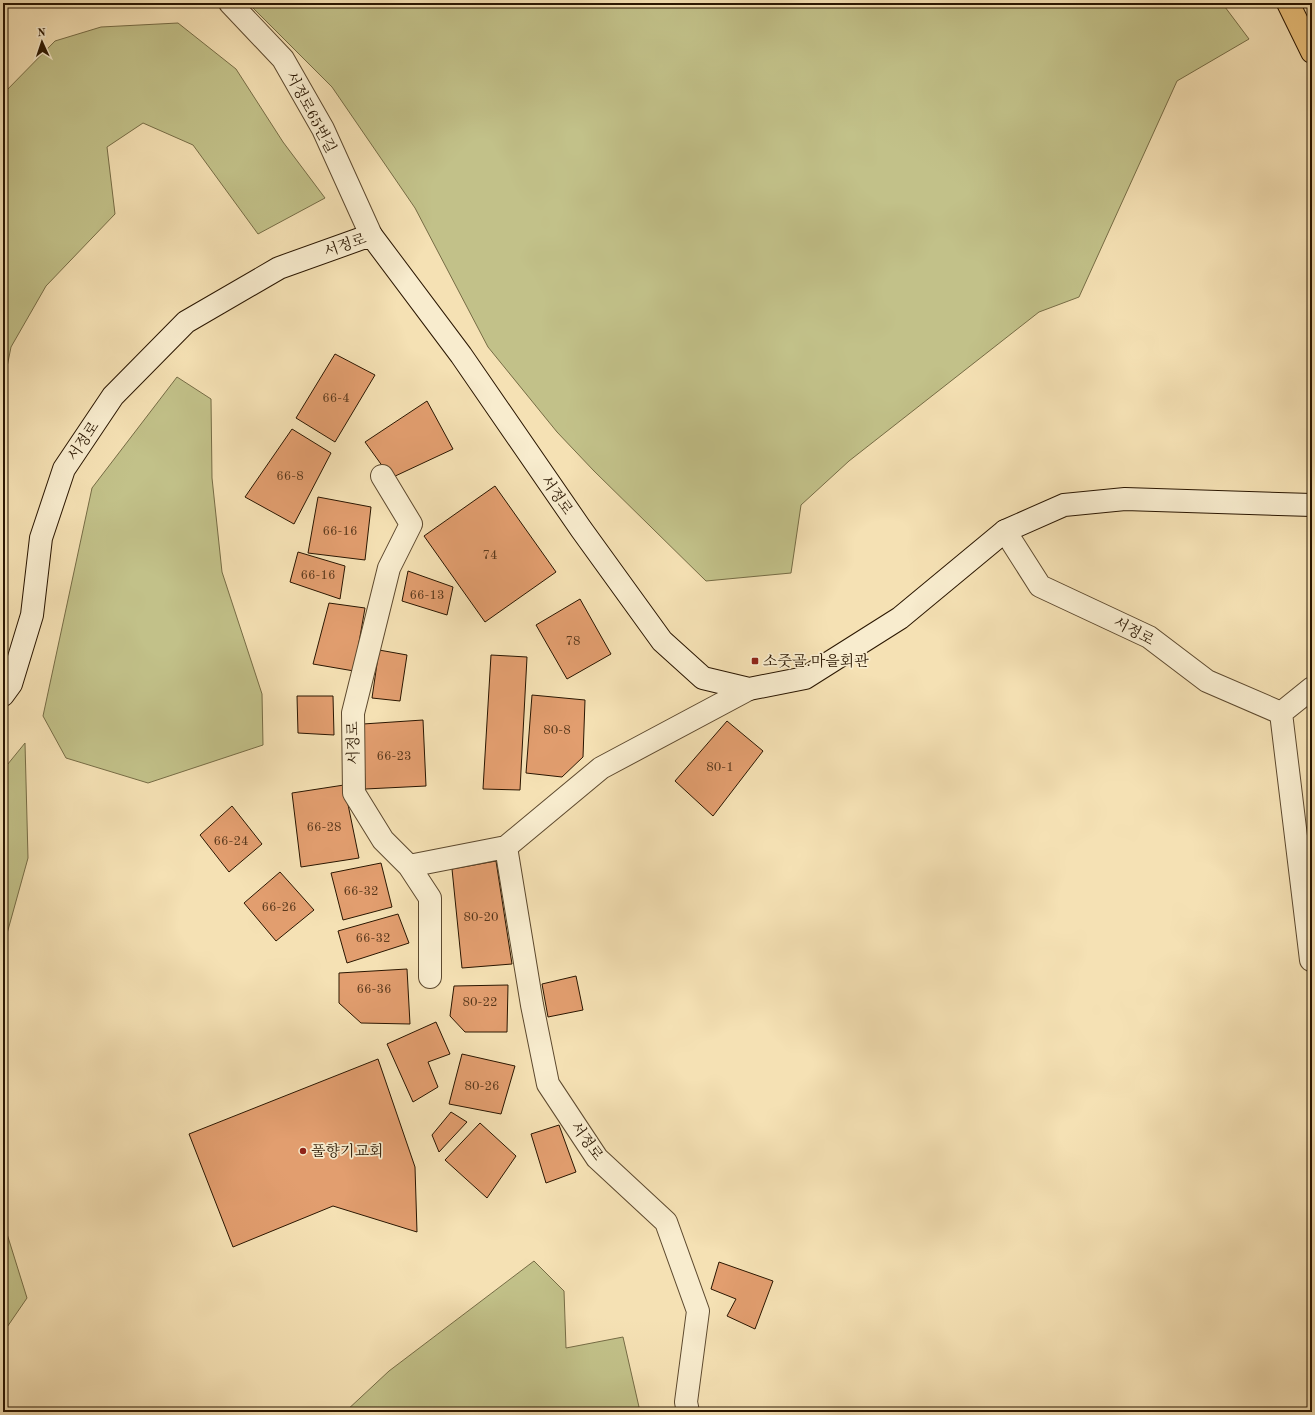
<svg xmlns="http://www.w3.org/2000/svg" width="1315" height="1415" viewBox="0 0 1315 1415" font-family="'Old Standard TT','Noto Serif KR',serif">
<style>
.green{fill:#c2c189;stroke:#766c45}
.building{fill:#e29e6f;stroke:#2a1601}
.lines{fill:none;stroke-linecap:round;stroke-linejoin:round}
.street-casing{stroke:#5d492e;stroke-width:24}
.secondary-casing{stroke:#2a1601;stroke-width:24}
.highway-casing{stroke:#2a1601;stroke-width:24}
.street{stroke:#f8ecce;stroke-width:22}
.secondary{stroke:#f8ecce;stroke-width:22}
.highway{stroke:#eac07a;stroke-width:22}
.poi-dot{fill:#8f2418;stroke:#f8ecce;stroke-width:1.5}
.labels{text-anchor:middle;stroke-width:3.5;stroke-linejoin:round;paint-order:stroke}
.number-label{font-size:13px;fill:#58381c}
.street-label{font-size:15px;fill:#2a1601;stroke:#f8ecce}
.poi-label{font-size:15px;fill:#2a1601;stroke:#f8ecce;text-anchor:start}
</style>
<rect width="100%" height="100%" fill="#f5e1b4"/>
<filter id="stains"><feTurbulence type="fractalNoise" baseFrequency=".005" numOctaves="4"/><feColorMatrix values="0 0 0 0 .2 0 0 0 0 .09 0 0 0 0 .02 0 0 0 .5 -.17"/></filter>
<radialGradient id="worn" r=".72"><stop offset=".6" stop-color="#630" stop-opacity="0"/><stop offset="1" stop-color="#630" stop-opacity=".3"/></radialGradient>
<path class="green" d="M248,3h974l27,36 -72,42 -98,216 -40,15 -190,149 -48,44 -10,68 -85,8 -112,-110 -37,-39 -69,-85 -73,-139 -83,-121z
M178,23l58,46 47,73 42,56 -67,36 -65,-89 -50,-22 -36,24 8,67 -69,72 -35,61 -8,40v-293l52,-53 46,-14z
M177,377l34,22 1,79 10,94 40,122 1,51 -115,38 -82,-25 -23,-42 49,-228z
M25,743l3,115 -25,90v-178z
M3,1221l24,77 -24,35z
M534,1261l30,30 2,57 57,-11 16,70 -5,5h-289l44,-41z"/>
<path class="building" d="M335,354l40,21 -40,67 -39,-24z
M427,401l26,48 -62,29 -26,-36z
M292,429l39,24 -37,71 -49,-27z
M495,486l61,86 -71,50 -61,-86z
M318,497l53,10 -6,53 -57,-7z
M298,552l47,14 -5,33 -50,-17z
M408,571l45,16 -6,28 -45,-14z
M580,599l31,55 -44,25 -31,-54z
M329,603l36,5 -11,63 -41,-7z
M379,650l28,5 -7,46 -28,-3z
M491,655l36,2 -7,133 -37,-1z
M532,695l53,5 -2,57 -21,20 -36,-4z
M297,696h36l1,39 -36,-2z
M423,720l3,66 -61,3 -2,-65z
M727,721l36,30 -50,65 -38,-35z
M344,785l15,73 -58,9 -9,-74z
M232,806l30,38 -33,28 -29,-37z
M496,861l16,103 -50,4 -10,-99z
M381,863l11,44 -49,13 -12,-47z
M280,872l34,38 -38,31 -32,-38z
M398,914l11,29 -62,20 -9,-32z
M407,969l3,55 -49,-1 -22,-20v-30z
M576,976l7,34 -35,7 -6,-33z
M508,985l-1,47h-42l-15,-16 4,-30z
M436,1022l14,32 -22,8 10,25 -25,15 -26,-58z
M462,1054l53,12 -14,48 -52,-10z
M378,1059l37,108 2,65 -84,-26 -100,41 -44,-113z
M451,1112l16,10 -28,30 -7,-17z
M480,1123l36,33 -29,42 -42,-38z
M559,1125l17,47 -30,11 -15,-49z
M719,1262l54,19 -18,48 -28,-13 9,-17 -25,-10z"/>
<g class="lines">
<g class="street-casing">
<path id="street" d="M230,3l53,56 40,70 48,106
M382,476l29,48 -22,44 -36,145 1,80 29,47 26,26 97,-19 95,-79 148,-79
M1005,531l35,55 109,51 58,44 74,32 30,247
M1281,713l31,-25
M506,847l26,158 16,79 49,74 69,64 32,89 -12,91 2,10
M409,866l21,32v79"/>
</g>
<g class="secondary-casing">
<path id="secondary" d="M3,695l8,-11 21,-69 9,-77 23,-69 49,-73 73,-74 93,-54 92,-33 90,120 120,174 81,112 41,37 46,11 56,-11 95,-60 105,-87 59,-26 61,-6 187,6"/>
</g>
<g class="highway-casing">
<path id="highway" d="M1288,3l24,49"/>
</g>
<use href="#street" class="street"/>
<use href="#secondary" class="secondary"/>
<use href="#highway" class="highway"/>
</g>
<g class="poi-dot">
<rect x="751" y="657" width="8" height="8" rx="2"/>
<circle cx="303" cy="1151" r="4"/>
</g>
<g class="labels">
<g class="number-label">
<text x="336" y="402">66-4</text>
<text x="290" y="480">66-8</text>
<text x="340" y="535">66-16</text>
<text x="490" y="559">74</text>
<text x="318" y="579">66-16</text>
<text x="427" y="599">66-13</text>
<text x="573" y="645">78</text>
<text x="557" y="734">80-8</text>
<text x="394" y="760">66-23</text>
<text x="720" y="771">80-1</text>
<text x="324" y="831">66-28</text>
<text x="231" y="845">66-24</text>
<text x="361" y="895">66-32</text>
<text x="279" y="911">66-26</text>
<text x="481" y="921">80-20</text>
<text x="373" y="942">66-32</text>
<text x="374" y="993">66-36</text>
<text x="480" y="1006">80-22</text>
<text x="482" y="1090">80-26</text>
</g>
<g class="street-label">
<text transform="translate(311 112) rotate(62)" y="5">서정로65번길</text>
<text transform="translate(345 245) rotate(-19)" y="5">서정로</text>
<text transform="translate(83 441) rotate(-56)" y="5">서정로</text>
<text transform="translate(557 495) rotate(55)" y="5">서정로</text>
<text transform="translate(1134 631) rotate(28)" y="5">서정로</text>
<text transform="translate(353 743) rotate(-91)" y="5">서정로</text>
<text transform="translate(587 1141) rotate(54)" y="5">서정로</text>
</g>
<g class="poi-label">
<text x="763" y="666">소줏골.마을회관</text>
<text x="311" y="1156">풀향기교회</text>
</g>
</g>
<rect width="1315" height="1415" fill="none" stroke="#f5e1b4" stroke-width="16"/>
<rect x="4" y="4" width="1307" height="1407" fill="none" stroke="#2a1601" stroke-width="2"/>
<rect x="8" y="8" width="1299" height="1399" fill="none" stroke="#2a1601"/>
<g transform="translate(42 42) rotate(357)" stroke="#f8ecce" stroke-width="3" paint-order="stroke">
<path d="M0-3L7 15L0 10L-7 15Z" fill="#2a1601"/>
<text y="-6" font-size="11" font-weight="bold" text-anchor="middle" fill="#2a1601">N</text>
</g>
<rect width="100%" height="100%" filter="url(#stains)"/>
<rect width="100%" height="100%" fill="url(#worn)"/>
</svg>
